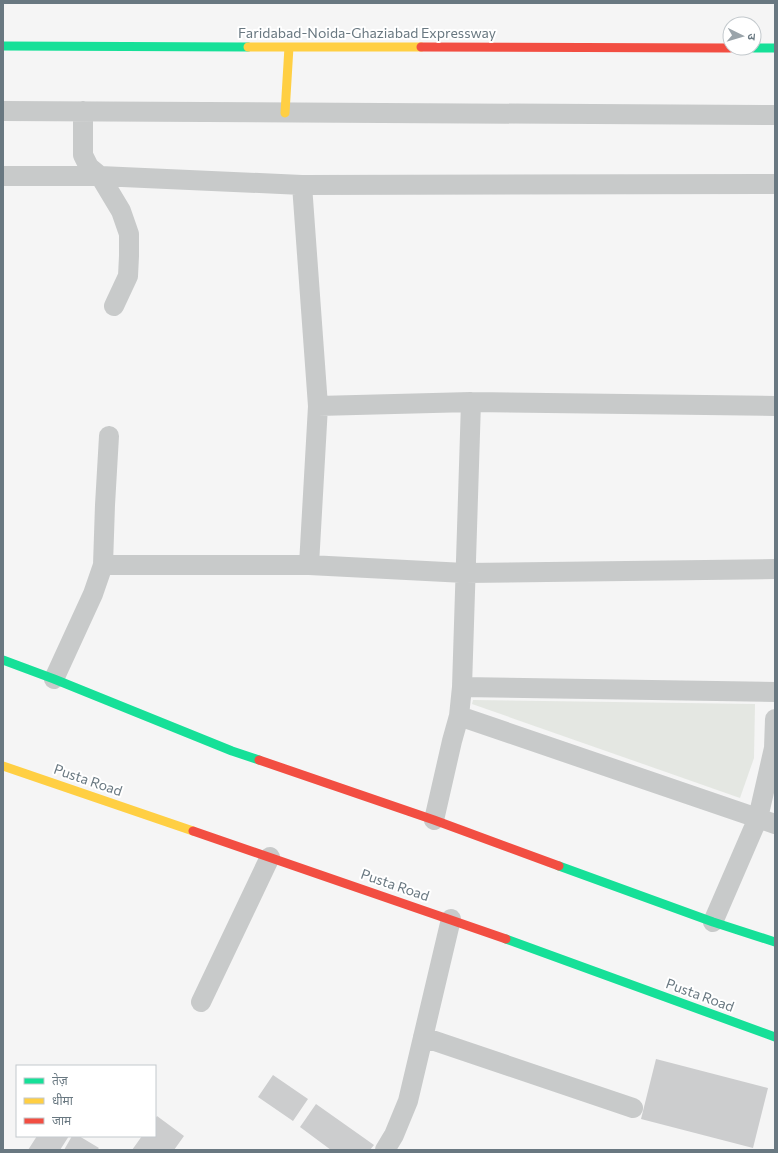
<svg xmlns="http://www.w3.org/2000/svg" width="778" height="1153" viewBox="0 0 778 1153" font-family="Commissioner,'Noto Sans Devanagari',sans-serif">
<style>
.green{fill:#e4e7e2}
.building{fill:#cccdce}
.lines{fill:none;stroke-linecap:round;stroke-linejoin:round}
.street{stroke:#c8caca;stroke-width:20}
.fast{stroke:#16e098;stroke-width:9}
.slow{stroke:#ffcf43;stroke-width:9}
.jam{stroke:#f24e42;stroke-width:9}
.labels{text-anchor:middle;stroke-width:4;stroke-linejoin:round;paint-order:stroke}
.street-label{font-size:14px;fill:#697881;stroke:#fff}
</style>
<rect width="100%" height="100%" fill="#f5f5f5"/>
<path class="green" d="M473,700l282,4 -1,54 -14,40 -268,-94z"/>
<path class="building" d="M656,1059l112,29 -15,60 -112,-29z
M273,1075l35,24 -15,22 -35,-24z
M316,1104l58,41 -4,5h-39l-31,-23z
M157,1116l27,20 -10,14h-42l10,-14h13v-17z
M37,1136h32l-9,14h-32z
M72,1136h7l20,12 -2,2h-33z"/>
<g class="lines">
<path class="street" d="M3,111l772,4
M83,111v44l6,12 11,9 21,35 8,23v22l-1,20 -14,30
M3,176h97l202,9 473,-1
M302,185l16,221 -9,159
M318,406l153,-4 304,4
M103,565h206l156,8 310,-4
M54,679l39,-85 10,-29 2,-60 4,-69
M462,687l313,5
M459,716l316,108
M434,820l18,-79 7,-25 3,-29 9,-285
M713,922l45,-104 16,-70 1,-29
M201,1002l69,-145
M423,1037l210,71
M385,1150l9,-15 14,-34 43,-182"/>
<path class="fast" d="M3,46l245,1
M754,48h21
M3,660l51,19 178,72 27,9
M559,866l154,56 62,20
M506,939l269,98"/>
<path class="slow" d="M248,47h173
M285,113l4,-66
M3,766l190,65"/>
<path class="jam" d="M421,47l309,1
M259,760l175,60 125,46
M193,831l313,108"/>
</g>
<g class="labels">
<g class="street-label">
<text x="367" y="38">Faridabad-Noida-Ghaziabad Expressway</text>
<text transform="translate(88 780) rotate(19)" y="5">Pusta Road</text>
<text transform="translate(395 885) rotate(19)" y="5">Pusta Road</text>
<text transform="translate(700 995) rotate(20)" y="5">Pusta Road</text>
</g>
</g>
<rect width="778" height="1153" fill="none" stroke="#697881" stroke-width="8"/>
<rect x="16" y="1065" width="140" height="72" fill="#ffffff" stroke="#c3c9cd"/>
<rect x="24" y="1078" width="20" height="6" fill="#16e098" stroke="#c3c9cd"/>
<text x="52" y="1085" font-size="12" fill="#697881">तेज़</text>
<rect x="24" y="1098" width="20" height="6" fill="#ffcf43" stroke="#c3c9cd"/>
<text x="52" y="1105" font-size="12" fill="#697881">धीमा</text>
<rect x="24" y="1118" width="20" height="6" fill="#f24e42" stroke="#c3c9cd"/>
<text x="52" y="1125" font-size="12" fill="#697881">जाम</text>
<g transform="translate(742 36) rotate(95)"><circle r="19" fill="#ffffff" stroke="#c3c9cd"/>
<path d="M0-3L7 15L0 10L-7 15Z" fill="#9aa4aa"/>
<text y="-6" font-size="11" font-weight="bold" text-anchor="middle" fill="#697881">उ</text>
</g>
</svg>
